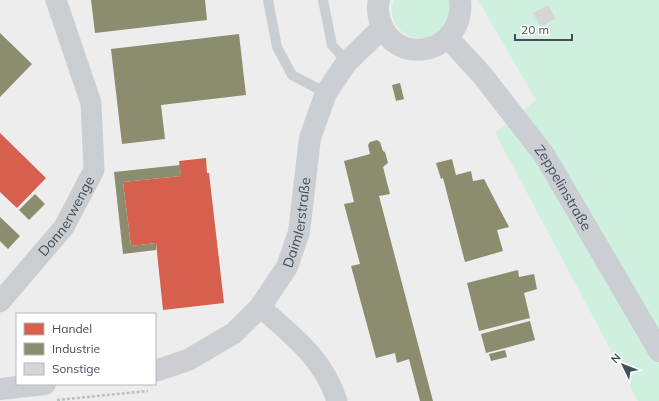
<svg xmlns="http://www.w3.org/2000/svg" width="659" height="401" viewBox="0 0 659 401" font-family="Mulish,sans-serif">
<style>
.green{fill:#cff0de}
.shops{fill:#d6604d}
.industry{fill:#8c8c6e}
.building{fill:#d5d5d7}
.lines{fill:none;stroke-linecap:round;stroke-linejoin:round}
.path{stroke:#b6c3c1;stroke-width:2.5;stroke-dasharray:3 2;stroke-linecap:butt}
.service{stroke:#cbced1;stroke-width:10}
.minor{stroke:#cbced1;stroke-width:21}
.secondary{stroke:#cbced2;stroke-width:22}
.labels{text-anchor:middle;stroke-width:4;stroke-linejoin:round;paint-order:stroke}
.street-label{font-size:14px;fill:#434e5b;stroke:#fff}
</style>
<rect width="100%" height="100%" fill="#eeeded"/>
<path class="green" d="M394,0h56l-2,24c-4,4 -9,10 -14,13 -3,1 -6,1 -9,1 -22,2 -39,-16 -31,-38z
M478,0h181v401h-21l-143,-268 41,-33z"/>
<path class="shops" d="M0,133l46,45 -29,30 -17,-16z
M206,158l1,15h2l15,130 -61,7 -7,-67 -25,3 -8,-64 58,-6 -2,-15z"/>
<path class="industry" d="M91,0h114l2,20 -112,13z
M0,33l32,31 -32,33z
M239,34l7,61 -85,10 4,34 -43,5 -11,-95z
M400,83l4,16 -8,2 -4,-16z
M377,140l3,2 3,9 2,1 3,11 -5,4 7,27 -11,2 54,205h-13l-11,-42 -12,4 -2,-10 -19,5 -25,-92 9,-2 -16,-60 10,-2 -10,-41 26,-7 -2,-9 2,-3z
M452,159l4,16 15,-4 2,10 11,-2 25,48 -12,3 6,21 -38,11 -22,-84 -2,1 -5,-16z
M180,165l1,11 -58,6 8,64 25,-3v7l-33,4 -9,-82z
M35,194l10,10 -16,16 -10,-10z
M0,217l20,19 -12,13 -8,-8z
M518,270l1,7 15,-3 3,15 -13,4 6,25 -51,13 -12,-48z
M530,321l5,19 -49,13 -5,-19z
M505,350l2,7 -16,4 -2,-7z"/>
<path class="building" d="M548,5l8,13 -15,9 -8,-14z"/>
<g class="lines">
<path class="path" d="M57,400l91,-9"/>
<path class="service" d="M268,0l9,47 15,28 34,18
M323,0l9,45 15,17"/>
<g class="minor">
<path id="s1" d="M0,302l64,-75 30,-57 -3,-67 -35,-103"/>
<path d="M260,307c32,28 64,52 77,94"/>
</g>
<g class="secondary">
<path d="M379,0c-2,7 -1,15 1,21 16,49 86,31 80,-21"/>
<path id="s2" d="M449,39l34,37 62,80 114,195"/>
<path id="s3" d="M155,371l33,-11 46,-27 26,-26 27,-40 12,-35 11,-94 16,-45 21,-31 35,-34"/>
<path d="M0,389l45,-5"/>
</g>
</g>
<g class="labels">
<g class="street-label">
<text dy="5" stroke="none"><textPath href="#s2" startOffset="188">Zeppelinstraße</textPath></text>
<text dy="5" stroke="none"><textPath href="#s1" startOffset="109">Donnerwenge</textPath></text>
<text dy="5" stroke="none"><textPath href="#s3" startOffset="219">Daimlerstraße</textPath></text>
</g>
</g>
<rect x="16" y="313" width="140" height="72" fill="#ffffff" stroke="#b4b8bd"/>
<rect x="24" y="323" width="20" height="12" fill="#d6604d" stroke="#b4b8bd"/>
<text x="52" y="333" font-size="12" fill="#434e5b">Handel</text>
<rect x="24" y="343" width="20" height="12" fill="#8c8c6e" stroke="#b4b8bd"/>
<text x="52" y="353" font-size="12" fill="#434e5b">Industrie</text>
<rect x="24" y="363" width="20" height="12" fill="#d5d5d7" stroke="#b4b8bd"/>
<text x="52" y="373" font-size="12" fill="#434e5b">Sonstige</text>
<g transform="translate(623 365) rotate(313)" stroke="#ffffff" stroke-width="3" paint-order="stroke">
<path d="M0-3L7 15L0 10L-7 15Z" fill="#434e5b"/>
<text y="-6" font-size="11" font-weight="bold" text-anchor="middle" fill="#434e5b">N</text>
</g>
<path d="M515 34v6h57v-6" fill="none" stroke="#434e5b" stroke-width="2"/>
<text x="521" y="34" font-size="12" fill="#434e5b" stroke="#ffffff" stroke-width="3" paint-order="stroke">20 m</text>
</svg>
